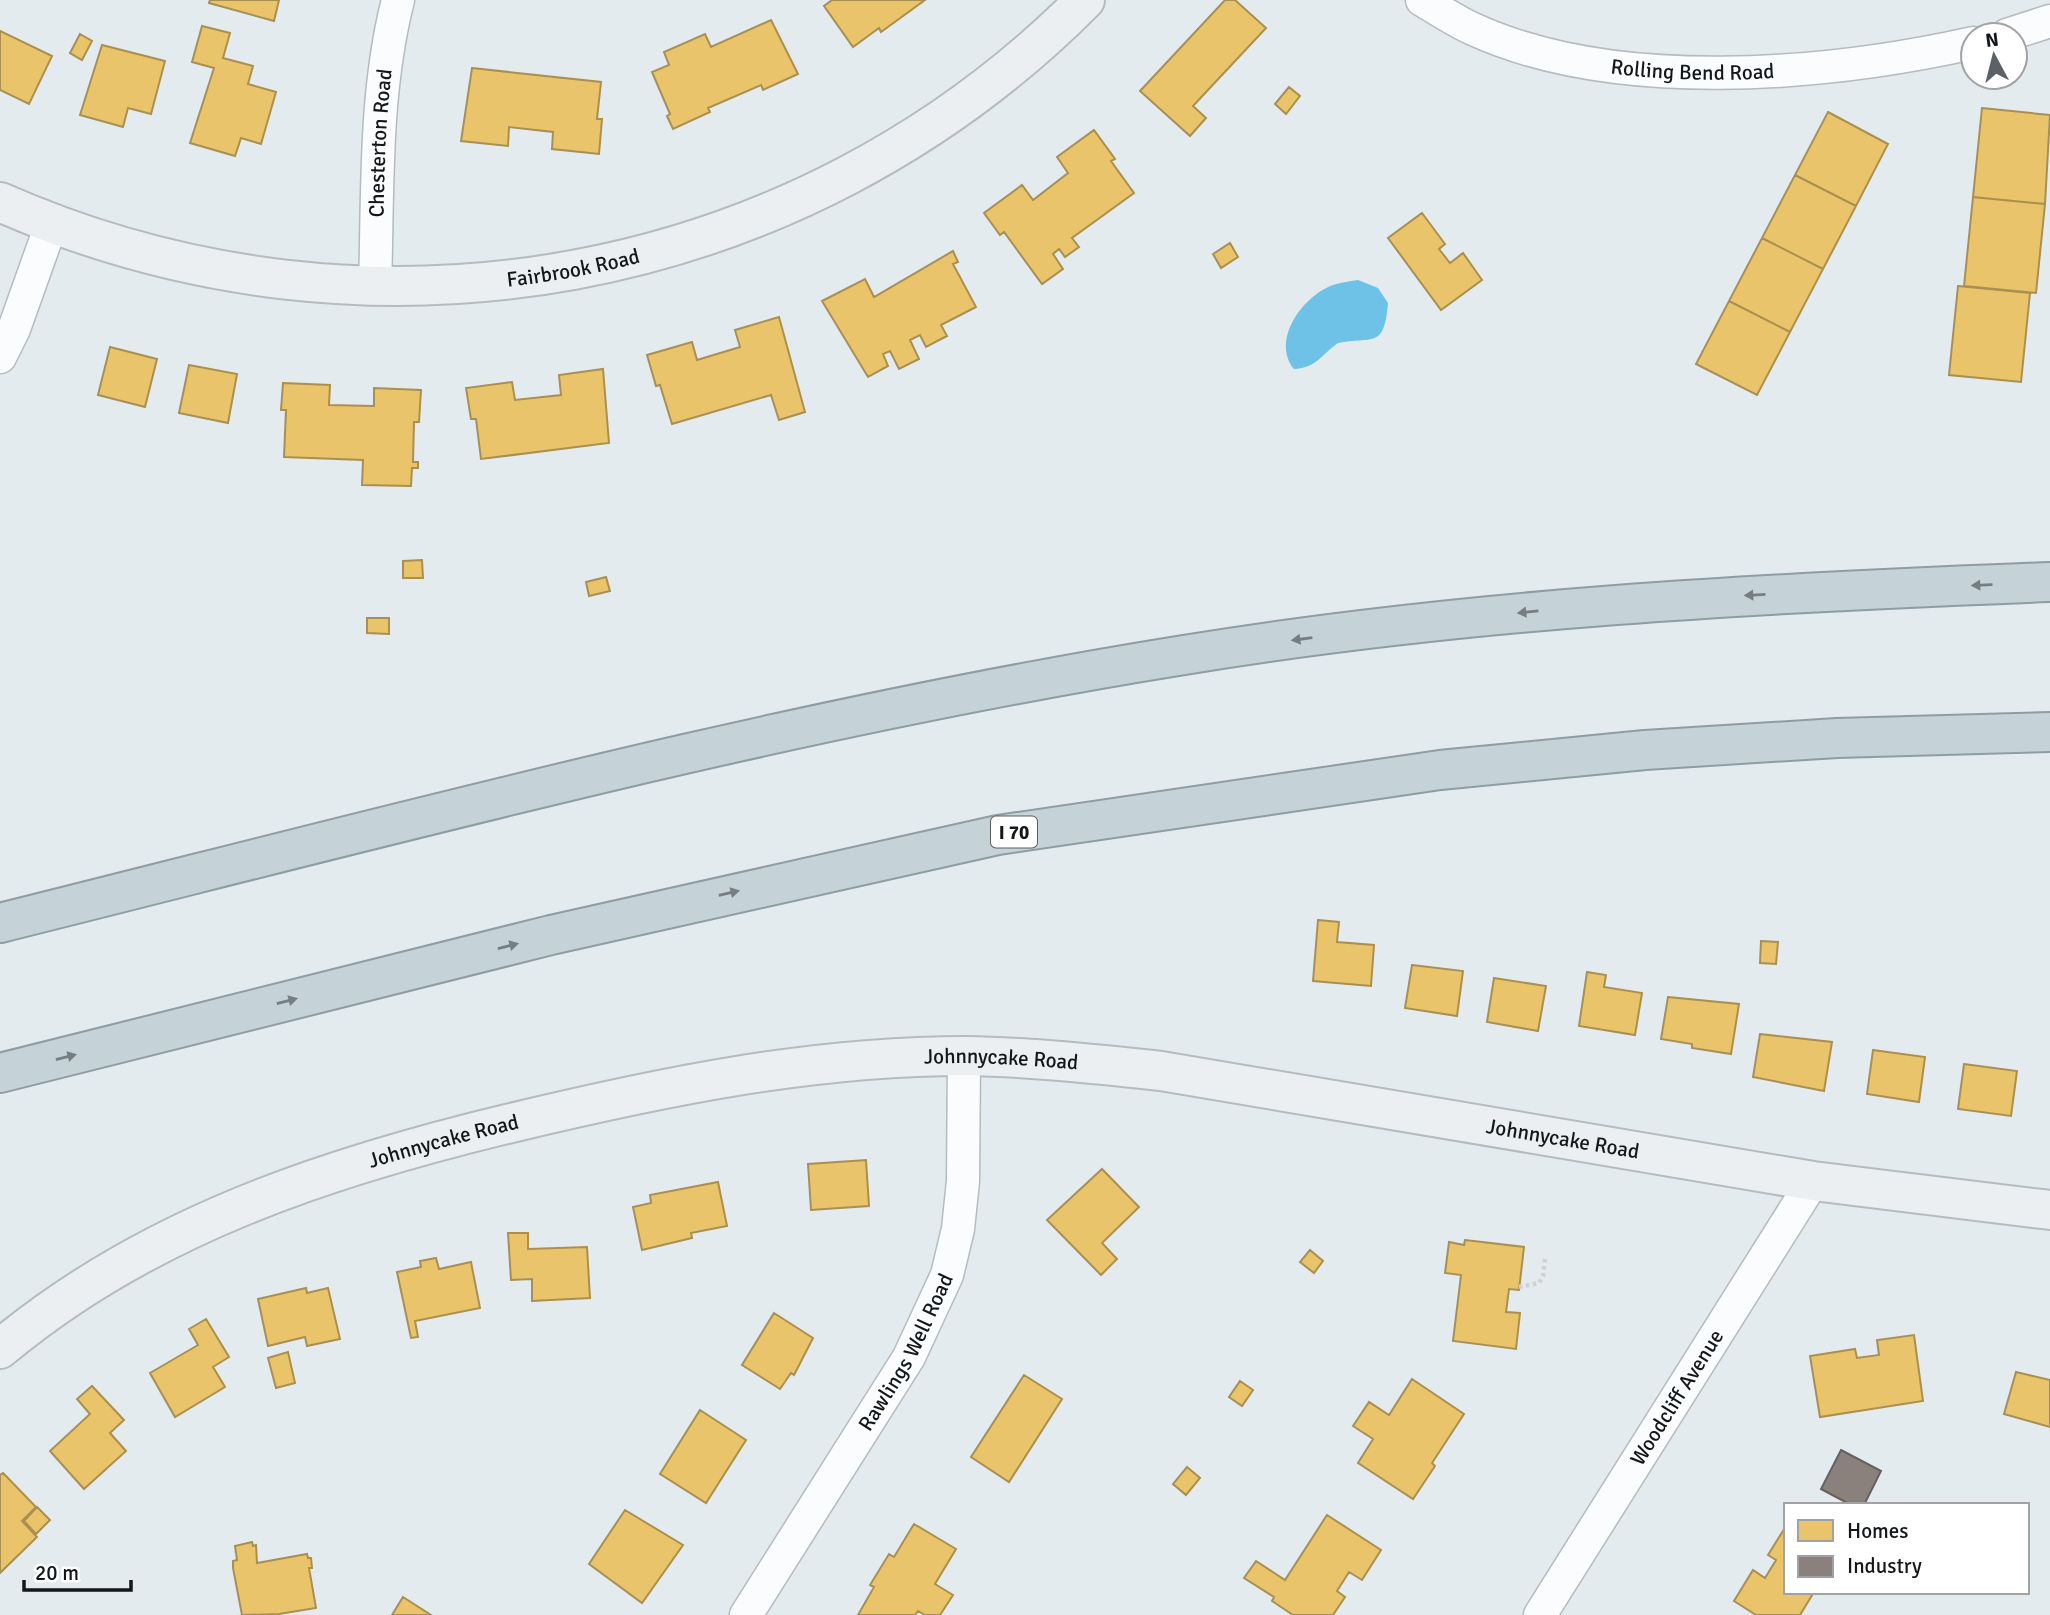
<svg xmlns="http://www.w3.org/2000/svg" width="2050" height="1615" viewBox="0 0 2050 1615" font-family="Signika,sans-serif">
<style>
.water{fill:#6fc2e7}
.homes{fill:#e9c46a;stroke:#a99052;stroke-width:2}
.industry{fill:#8a817c;stroke:#66615f;stroke-width:2}
.lines{fill:none;stroke-linecap:round;stroke-linejoin:round}
.street-casing{stroke:#b5bbbe;stroke-width:35}
.secondary-casing{stroke:#b5bbbe;stroke-width:42}
.highway-casing{stroke:#8e9da4;stroke-width:42}
.path{stroke:#cfd1d2;stroke-width:4.5;stroke-dasharray:3.5 3.5;stroke-linecap:butt}
.street{stroke:#fbfcfd;stroke-width:32}
.secondary{stroke:#ebeff2;stroke-width:38}
.highway{stroke:#c5d2d8;stroke-width:38}
.oneway{fill:#757e82}
.labels{text-anchor:middle;stroke-width:7;stroke-linejoin:round;paint-order:stroke}
.shield{fill:#fff;stroke:#5a5d5f;stroke-width:2}
.shield-label{font-size:19px;font-weight:bold;fill:#13171a}
.street-label{font-size:21px;fill:#13171a;stroke:#fff}
</style>
<rect width="100%" height="100%" fill="#e4ebef"/>
<path class="water" d="M1358,280l20,8 10,15c-4,47 -15,33 -50,40 -17,12 -22,25 -44,26 -24,-30 11,-76 42,-85 7,-2 15,-3 22,-4z"/>
<path class="homes" d="M210,0h69l-5,21 -65,-18z
M832,0h93l-44,32 -2,-4 -26,19 -29,-41z
M1225,0h10l31,28 -73,78 13,12 -16,18 -50,-45z
M771,20l27,54 -35,16 -2,-5 -53,23 2,4 -37,17 -6,-13 3,-2 -18,-42 17,-7 -5,-13 41,-18 6,13z
M202,26l28,7 -7,25 30,8 -5,18 28,8 -15,52 -20,-6 -6,18 -45,-13 24,-75 -22,-6z
M0,31l52,25 -23,48 -29,-14z
M80,34l12,7 -10,19 -12,-7z
M102,45l63,16 -14,53 -23,-6 -5,19 -43,-12z
M472,68l129,14 -4,37h5l-3,35 -47,-5 1,-17 -44,-5 -1,19 -47,-5z
M1289,87l11,9 -14,18 -11,-10z
M1982,108l68,7 -5,89 -72,-7z
M1828,112l60,32 -32,62 -61,-31z
M1094,130l21,29 -4,2 23,32 -62,45 7,9 -14,10 -6,-8 -6,5 10,15 -21,15 -38,-52 -4,3 -16,-22 38,-28 11,15 35,-27 -11,-16z
M1795,175l61,31 -33,63 -61,-31z
M1973,197l72,7 -9,89 -72,-7z
M1422,213l23,31 -6,5 11,14 13,-10 19,27 -41,30 -53,-72z
M1762,238l61,31 -33,63 -61,-31z
M1230,243l8,14 -17,11 -8,-14z
M953,251l5,11 -5,2 23,43 -35,18 6,11 -21,11 -6,-12 -10,5 9,19 -20,10 -9,-18 -7,3 5,12 -20,11 -46,-76 43,-22 9,18z
M1958,286l72,7 -9,89 -72,-7z
M1729,301l61,31 -33,63 -61,-31z
M779,317l26,95 -26,8 -8,-25 -99,29 -12,-39 -4,1 -9,-31 45,-13 5,18 43,-13 -5,-17z
M110,347l47,12 -12,48 -47,-12z
M189,365l48,9 -9,49 -49,-10z
M603,369l6,74 -128,16 -5,-40h-5l-5,-31 46,-6 3,18 46,-5 -2,-20z
M283,383l47,2 -1,20 45,1v-18l47,2 -2,32h-5l-1,40h5v6h-6l-1,18 -49,-1 1,-25 -79,-3 2,-47h-5z
M422,560l1,18h-20v-17z
M606,577l4,14 -21,5 -3,-14z
M367,618h22v16l-22,-1z
M1318,920l21,2 -2,20 37,3 -3,41 -58,-5z
M1761,941l17,1 -2,22 -16,-1z
M1412,965l51,6 -6,45 -52,-8z
M1587,972l19,3 -2,12 38,6 -7,42 -56,-9z
M1494,978l52,8 -8,45 -51,-9z
M1668,997l71,7 -8,50 -39,-6v-4l-31,-5z
M1760,1034l72,8 -8,49 -71,-14z
M1873,1050l52,7 -6,45 -52,-8z
M1964,1064l53,7 -6,45 -53,-7z
M866,1160l3,46 -58,4 -3,-46z
M1102,1169l37,38 -37,36 15,16 -16,16 -54,-55z
M718,1182l9,44 -36,7 1,5 -50,12 -9,-43 18,-4 -1,-8z
M508,1233h20v16l59,-2 3,51 -58,3v-22l-21,1z
M1465,1240l59,7 -5,43 -10,-1 -3,23 14,1 -4,36 -63,-8 8,-66 -16,-2 4,-31 15,3z
M1310,1250l13,11 -9,12 -14,-11z
M436,1258l3,11 32,-7 9,46 -65,13 3,16 -7,1 -14,-66 24,-5 -1,-6z
M306,1288l1,5 21,-5 12,51 -33,7 -2,-9 -37,9 -10,-47z
M774,1313l39,25 -19,37 -3,-2 -11,16 -38,-24z
M206,1319l23,38 -16,10 12,20 -50,30 -25,-44 48,-28 -9,-16z
M1914,1335l9,66 -103,16 -10,-61 45,-7 2,9 22,-3 -2,-15z
M288,1352l7,31 -19,5 -8,-30z
M2016,1372l34,8v47l-46,-13z
M1024,1375l38,24 -53,83 -38,-25z
M1412,1379l52,35 -32,49 3,3 -22,33 -55,-36 15,-24 -20,-13 16,-24 20,13z
M1240,1381l13,9 -11,16 -13,-9z
M92,1386l32,34 -14,13 16,18 -42,38 -34,-38 40,-37 -13,-15z
M700,1410l46,30 -40,63 -46,-29z
M1187,1467l13,11 -14,17 -13,-11z
M3,1473l33,34 -14,14 15,16 -37,36v-98z
M37,1507l13,13 -14,14 -12,-13z
M625,1510l58,35 -41,58 -53,-39z
M1327,1515l54,35 -19,30 -13,-8 -12,19 8,6 -12,18h-40l-21,-14 2,-4 -30,-19 12,-17 29,19z
M914,1524l42,25 -21,35 18,11 -13,20h-15l-7,-4 -3,4h-57l16,-28 -4,-2 19,-31 5,3z
M1786,1526v66h28l-14,23h-44l-22,-14 19,-31 12,8 11,-18 -8,-5z
M252,1542l1,4 3,-1 1,18 50,-9 1,4h3l1,10h-3l7,40 -37,6 -37,1 -9,-47v-7l4,-1 -2,-14z
M403,1597l28,18h-39z"/>
<path class="industry" d="M1841,1450l40,21 -17,34h-13l-30,-16z"/>
<g class="lines">
<g class="street-casing">
<g id="street">
<path id="s1" d="M1422,0c17,10 33,21 51,29 142,65 351,47 500,14"/>
<path d="M2007,35l43,-14"/>
<path id="s2" d="M375,288c3,-97 -1,-194 23,-288"/>
<path d="M0,357l14,-28 37,-104"/>
<path id="s3" d="M746,1615l163,-258 38,-82 11,-46 5,-48 1,-125"/>
<path id="s4" d="M1540,1615l273,-434"/>
</g>
</g>
<g class="secondary-casing">
<g id="secondary">
<path id="s5" d="M0,202c370,163 800,85 1085,-202"/>
<path id="s6" d="M0,1349c147,-123 328,-182 511,-226 150,-36 300,-67 455,-67 65,1 130,8 195,15l652,110 237,29"/>
</g>
</g>
<g class="highway-casing">
<path id="highway" d="M0,923c393,-98 784,-204 1184,-268 288,-47 576,-62 866,-73
M0,1073l551,-138 447,-100 442,-65 205,-20 192,-12 213,-6"/>
</g>
<path class="path" d="M1519,1287l20,-4 4,-7 2,-17"/>
<use href="#street" class="street"/>
<use href="#secondary" class="secondary"/>
<use href="#highway" class="highway"/>
</g>
<defs><path id="oneway-solid" d="M-6-.8H1V-3.2L6.5 0L1 3.2V.8H-6Z" transform="scale(1.75)"/></defs>
<g class="oneway">
<use href="#oneway-solid" transform="translate(1982 585) rotate(178)"/>
<use href="#oneway-solid" transform="translate(1755 595) rotate(177)"/>
<use href="#oneway-solid" transform="translate(1528 612) rotate(174)"/>
<use href="#oneway-solid" transform="translate(1302 639) rotate(172)"/>
<use href="#oneway-solid" transform="translate(729 893) rotate(-13)"/>
<use href="#oneway-solid" transform="translate(508 946) rotate(-14)"/>
<use href="#oneway-solid" transform="translate(287 1001) rotate(-14)"/>
<use href="#oneway-solid" transform="translate(66 1057) rotate(-14)"/>
</g>
<g class="labels">
<rect class="shield" x="991" y="816.5" width="46" height="31" rx="5"/>
<g class="shield-label">
<text x="1014" y="839">I 70</text>
</g>
<g class="street-label">
<text dy="7" stroke="none"><textPath href="#s1" startOffset="284">Rolling Bend Road</textPath></text>
<text dy="7" stroke="none"><textPath href="#s2" startOffset="145">Chesterton Road</textPath></text>
<text dy="7" stroke="none"><textPath href="#s5" startOffset="586">Fairbrook Road</textPath></text>
<text dy="7" stroke="none"><textPath href="#s6" startOffset="1060">Johnnycake Road</textPath></text>
<text dy="7" stroke="none"><textPath href="#s6" startOffset="1628">Johnnycake Road</textPath></text>
<text dy="7" stroke="none"><textPath href="#s6" startOffset="494">Johnnycake Road</textPath></text>
<text dy="7" stroke="none"><textPath href="#s3" startOffset="308">Rawlings Well Road</textPath></text>
<text dy="7" stroke="none"><textPath href="#s4" startOffset="257">Woodcliff Avenue</textPath></text>
</g>
</g>
<rect x="1784" y="1503" width="245" height="91" fill="#ffffff" stroke="#a1a2a3" stroke-width="2"/>
<rect x="1798" y="1520" width="35" height="21" fill="#e9c46a" stroke="#a1a2a3" stroke-width="2"/>
<text x="1847" y="1538" font-size="21" fill="#13171a">Homes</text>
<rect x="1798" y="1556" width="35" height="21" fill="#8a817c" stroke="#a1a2a3" stroke-width="2"/>
<text x="1847" y="1573" font-size="21" fill="#13171a">Industry</text>
<g transform="translate(1994 56) rotate(353)"><circle r="33" fill="#ffffff" stroke="#a1a2a3" stroke-width="2"/>
<path d="M0-5L12 26L0 18L-12 26Z" fill="#5c6165"/>
<text y="-10" font-size="19" font-weight="bold" text-anchor="middle" fill="#13171a">N</text>
</g>
<path d="M24 1580v10h107v-10" fill="none" stroke="#13171a" stroke-width="3.5"/>
<text x="35" y="1580" font-size="21" fill="#13171a" stroke="#ffffff" stroke-width="5" paint-order="stroke">20 m</text>
</svg>
